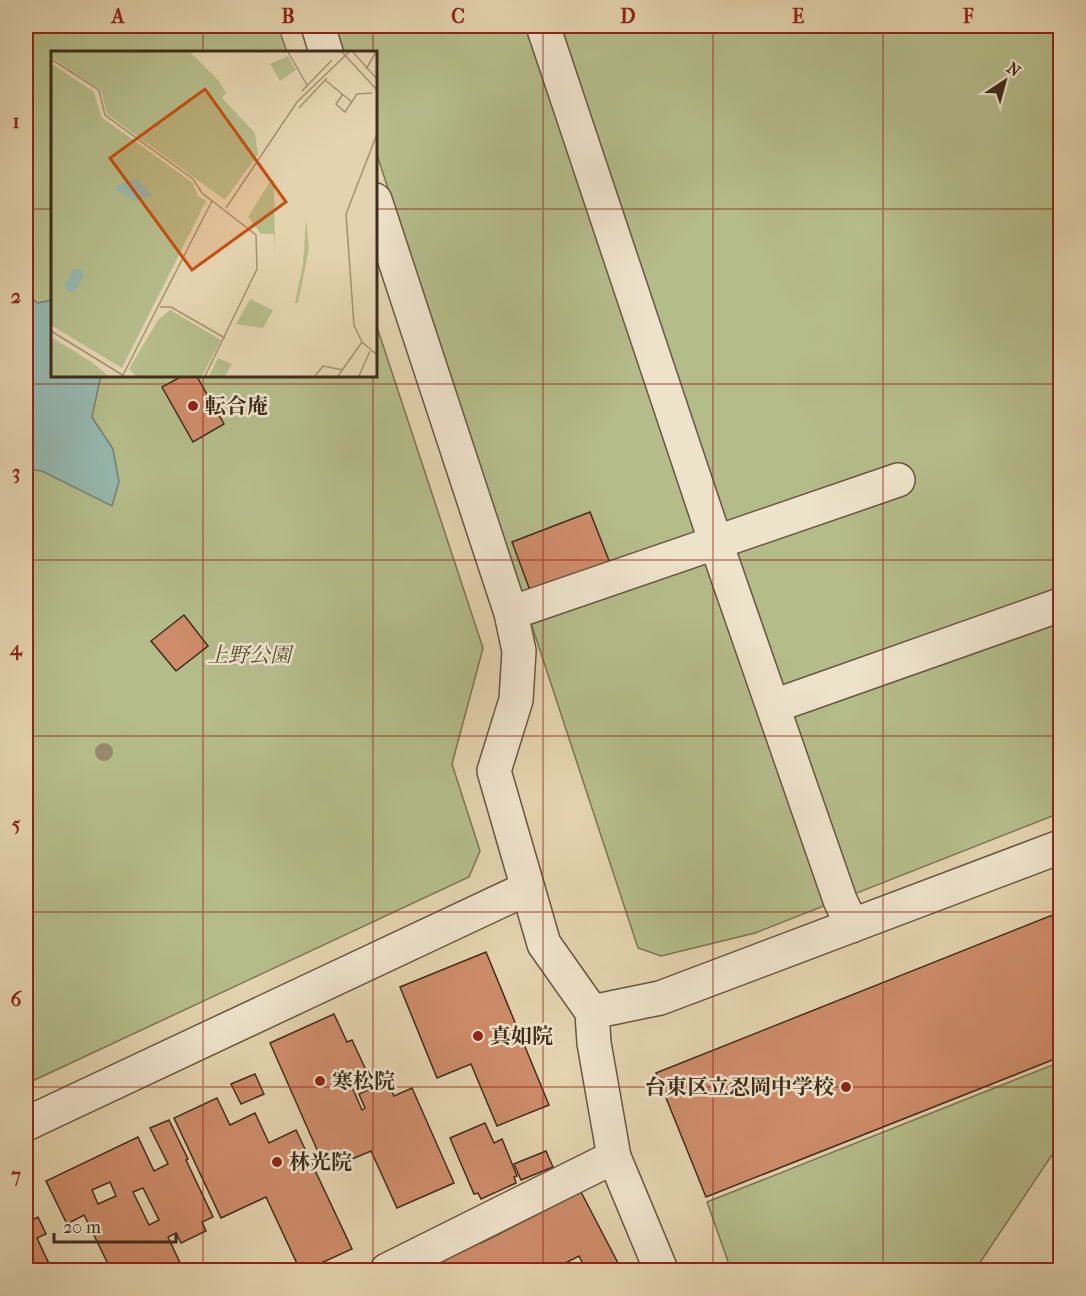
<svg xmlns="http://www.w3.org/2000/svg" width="1086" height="1296" viewBox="0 0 1086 1296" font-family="'IM FELL French Canon','Noto Serif JP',serif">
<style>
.green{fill:#b4bc8a;stroke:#7a7452;stroke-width:1.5}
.water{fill:#95b7ae;stroke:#738073;stroke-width:1.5}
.building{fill:#ce8c6a;stroke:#402d1b;stroke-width:1.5;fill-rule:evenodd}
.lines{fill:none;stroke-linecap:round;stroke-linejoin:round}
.minor-casing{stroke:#695640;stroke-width:36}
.minor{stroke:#ede2ca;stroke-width:33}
.tree{fill:#968869}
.grid{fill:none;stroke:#8f2418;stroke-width:1.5;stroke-opacity:0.55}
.poi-dot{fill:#8f2418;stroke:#ede2ca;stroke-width:2}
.labels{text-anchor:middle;stroke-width:5;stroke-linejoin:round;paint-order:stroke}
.poi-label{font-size:21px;font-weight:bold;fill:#402d1b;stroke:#ede2ca;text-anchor:start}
.park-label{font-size:21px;font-style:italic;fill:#574a31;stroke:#ede2ca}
.inset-road{fill:none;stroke:#a29173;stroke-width:1.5}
.view{fill:#c6500f;fill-opacity:0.15;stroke:#c6500f;stroke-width:3}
.inset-edge{fill:none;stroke:#402d1b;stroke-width:3}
.neatline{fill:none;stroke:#8f2418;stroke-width:2}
.grid-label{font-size:20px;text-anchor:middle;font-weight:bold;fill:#8f2418}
</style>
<rect width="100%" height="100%" fill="#e3d3ae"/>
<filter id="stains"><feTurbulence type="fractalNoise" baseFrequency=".00333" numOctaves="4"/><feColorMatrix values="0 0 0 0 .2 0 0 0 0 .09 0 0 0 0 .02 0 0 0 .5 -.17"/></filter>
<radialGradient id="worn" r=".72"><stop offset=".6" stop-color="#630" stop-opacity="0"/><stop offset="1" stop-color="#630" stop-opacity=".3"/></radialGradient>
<path class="green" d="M26,26h252l9,26h-235v323h323v-54l108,327 -31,116 28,87 -11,26 -443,207z
M334,26h726v787l-305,120 -94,23 -23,-8 -263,-799v-97h-32z
M1060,1062v81l-85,127h-244l-24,-68z"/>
<path class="water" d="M26,294l12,9 14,-3v75h49l-9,42 21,32 6,33 -7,24 -70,-35 -16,-2z"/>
<path class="building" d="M184,375h12l28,49 -31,18 -31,-55z
M590,512l20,51 -79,30 -19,-51z
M184,615l24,31 -32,25 -25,-30z
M1060,912v145l-354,140 -50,-124z
M486,952l63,153 -52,21 -26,-62 -34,14 -37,-91z
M334,1014l13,28 5,-2 13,28 -7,3 6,11 -12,5 10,23 3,-2 -6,-14 28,-13 7,15 18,-8 42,95 -57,25 -26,-57 -45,19 -56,-127z
M255,1074l9,20 -23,10 -10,-20z
M217,1098l13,27 25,-12 14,30 27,-13 56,119 -46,21h-6l-34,-73 -45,21 -47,-100z
M169,1120l19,39 -2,1 27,57 -11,5 4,9 -25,12 -5,-10 -8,4 14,30 -3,2 1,1h-69l-27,-55 -17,9 -21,-43 92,-44 16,34 14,-7 -18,-36zM110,1182l6,14 -18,8 -6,-14zM143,1188l16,32 -10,5 -16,-33z
M485,1123l9,20 8,-4 15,37 -3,1 2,6 -35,16 -3,-6 -4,1 -24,-56z
M546,1151l7,16 -32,13 -7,-16z
M581,1192l38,73 -10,5h-23l-7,-14 -27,14h-104l-8,-15 37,-20 4,8z
M38,1217l8,17 -9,4 15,32h-26v-47z"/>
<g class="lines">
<g class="minor-casing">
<path id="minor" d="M318,26l8,26
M543,26l173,517 124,357 12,26
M375,200l136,413 8,38 -3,49 -22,71 50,173 48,68 2,31 20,114 47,113
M511,613l387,-133
M774,706l286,-101
M592,1012l68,-14 400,-151
M26,1124l502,-236
M387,1270l227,-113"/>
</g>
<use href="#minor" class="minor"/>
</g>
<circle class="tree" cx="104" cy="752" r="9"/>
<path class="grid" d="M203,26v26M373,26v26M543,26v1244M713,26v1244M883,26v1244M26,209h26M375,209h685M203,375v895M373,375v895M26,384h1034M26,560h1034M26,736h1034M26,912h1034M26,1087h1034"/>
<g class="poi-dot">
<circle cx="193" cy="406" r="6"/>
<circle cx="478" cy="1036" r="6"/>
<circle cx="320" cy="1081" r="6"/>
<circle cx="846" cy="1087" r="6"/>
<circle cx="277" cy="1162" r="6"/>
</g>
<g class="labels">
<g class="poi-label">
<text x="205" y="413">転合庵</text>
<text x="490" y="1043">真如院</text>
<text x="332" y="1088">寒松院</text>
<text x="834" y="1094" text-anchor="end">台東区立忍岡中学校</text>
<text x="289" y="1169">林光院</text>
</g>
<g class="park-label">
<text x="249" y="662">上野公園</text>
</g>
</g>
<g transform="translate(51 51)">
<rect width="326" height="326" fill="#e3d3ae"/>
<path d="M0,1h139l28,28 8,13 -4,5 33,35 3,21 -33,46 -118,-86 -6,-24 -50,-33zM237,5l8,14 -16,11 -10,-17zM1,13l42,28 7,25 92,66 5,13 8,5 -84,167 -71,-43zM220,129h3l1,75 -1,-21h-13l-13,-17zM255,167l3,31 -11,54h-3l8,-39zM199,248l23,11 -10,18 -27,-4zM119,259l51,30 -19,36h-66l-7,-7 29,-49zM0,286l42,26 15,13h-57zM167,307l14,6 -7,12h-16z" fill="#b4bc8a"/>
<path d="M86,127l15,17 -16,6 -20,-11 2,-5zM23,218h7l3,6 -10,17 -4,1 -6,-7z" fill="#95b7ae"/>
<path class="inset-road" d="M237,1l19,33M291,1l35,38M302,1l24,27M0,8l48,31 6,25 88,64 9,14 54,42 1,34 -52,107M315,18l10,-17M274,29l27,22M251,40l30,-31M292,43l-7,10 9,8 12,-18 15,-1M248,57l28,-30M175,157l71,-106 52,-50M109,256h11l54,31M0,280l73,45M311,291l-8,-17 -8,-111 31,-80M311,291l15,13M72,324l89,-174M264,325l8,-10 20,4M287,325l24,-34M308,325l11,-25"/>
<path class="view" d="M154,38l81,113 -94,68 -82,-112z"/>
<rect width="326" height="326" class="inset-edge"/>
</g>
<rect width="1086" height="1296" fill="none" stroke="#e3d3ae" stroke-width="66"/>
<g transform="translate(1005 81) rotate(36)" stroke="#ede2ca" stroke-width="4.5" paint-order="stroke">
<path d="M0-4.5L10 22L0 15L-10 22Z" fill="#402d1b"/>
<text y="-9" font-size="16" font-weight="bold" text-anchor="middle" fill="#402d1b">N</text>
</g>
<path d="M54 1233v9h122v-9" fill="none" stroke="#402d1b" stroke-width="3"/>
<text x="63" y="1233" font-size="18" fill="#402d1b" stroke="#ede2ca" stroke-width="4.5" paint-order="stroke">20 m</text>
<rect x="33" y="33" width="1020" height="1230" class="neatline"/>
<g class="grid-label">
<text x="118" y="23">A</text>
<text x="288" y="23">B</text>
<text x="458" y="23">C</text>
<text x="628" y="23">D</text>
<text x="798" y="23">E</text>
<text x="968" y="23">F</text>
<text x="16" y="128">1</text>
<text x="16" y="303">2</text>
<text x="16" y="479">3</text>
<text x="16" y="655">4</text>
<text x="16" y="831">5</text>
<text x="16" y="1006">6</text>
<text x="16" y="1182">7</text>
</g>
<rect width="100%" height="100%" filter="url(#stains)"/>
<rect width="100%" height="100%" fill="url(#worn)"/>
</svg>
